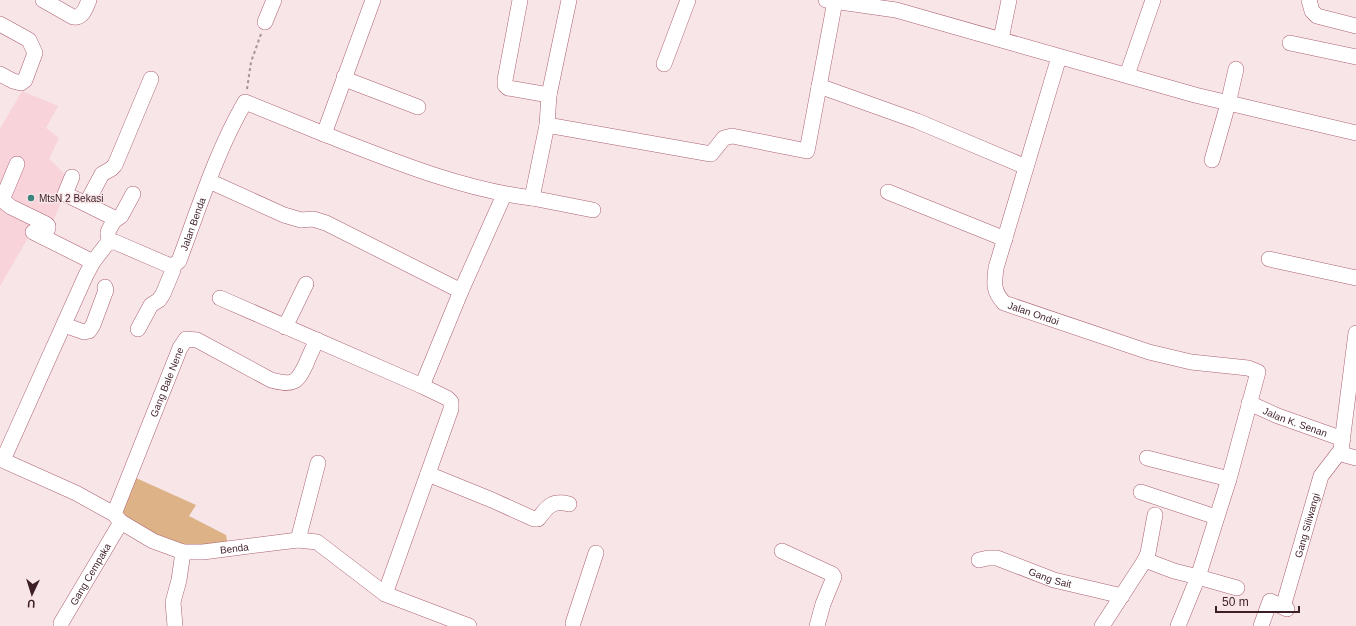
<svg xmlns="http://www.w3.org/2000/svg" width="1356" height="626" viewBox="0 0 1356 626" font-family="Arial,sans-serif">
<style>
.built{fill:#f9d3da}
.green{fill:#deb287}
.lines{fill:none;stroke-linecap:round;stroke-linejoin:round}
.minor-casing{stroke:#ac6172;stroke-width:16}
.path{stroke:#aa9297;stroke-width:2;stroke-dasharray:3 3;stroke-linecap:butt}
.minor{stroke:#fff;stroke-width:15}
.poi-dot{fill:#3d847c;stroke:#f7e5e8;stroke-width:1.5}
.labels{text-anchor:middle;stroke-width:3;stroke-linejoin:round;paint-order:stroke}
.poi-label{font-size:10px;fill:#3f1f27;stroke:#f7e5e8;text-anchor:start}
.street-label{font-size:10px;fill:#3f1f27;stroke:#f7e5e8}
</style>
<rect width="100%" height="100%" fill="#f7e5e8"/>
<path class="built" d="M22,91l36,15 -12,22 13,10 -10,21 21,20 -17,43 -13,-5 -40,69v-157z"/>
<path class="green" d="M136,478l60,27 -7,11 37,19 2,10 -34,4 -37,-11 -38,-26z"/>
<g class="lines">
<g class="minor-casing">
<g id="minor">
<path d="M43,0l30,17c10,2 13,-10 16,-17"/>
<path d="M520,0l-15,80v5l3,3 41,7"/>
<path d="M826,0l70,10 299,85 161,38"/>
<path d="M1309,0l3,11 5,5 39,10"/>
<path d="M265,22l9,-22"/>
<path d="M0,24l29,16 6,13 -10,27 -4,3 -8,-2 -13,-7"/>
<path d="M1001,39l8,-39"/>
<path d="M1290,43l66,14"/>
<path id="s1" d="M1059,57l-63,211c-2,16 -3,23 8,35l145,49 42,10 57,6 10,4 -29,107 -31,98 -24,-6 -29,-11 -43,66"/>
<path d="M664,64l24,-64"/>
<path d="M1127,75l26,-75"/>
<path d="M344,77l6,4 68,26"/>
<path d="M819,86l98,35 109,46"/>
<path d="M547,125l164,29 13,-16 8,-2 75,15 28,-150"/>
<path d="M324,134c67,26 136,55 208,64l15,-73 2,-30 20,-95"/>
<path d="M1212,160l16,-56 8,-35"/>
<path d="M17,164l-15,36 9,7 35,17 2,2v2l-5,9"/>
<path d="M72,177l-7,17 21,10"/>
<path d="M209,181l75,34 17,5 12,-1 13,4 135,68"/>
<path d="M888,192l117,47"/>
<path d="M532,198l61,12"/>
<path d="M114,221l7,-5 12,-22"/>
<path d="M33,232l60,30"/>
<path d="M111,242c-8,-13 2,-13 3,-24l-28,-14 16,-30 9,-5 4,-4 36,-86"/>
<path d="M1269,259l87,19"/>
<path d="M220,298l202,88 39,-95 43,-96"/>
<path d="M64,325l20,7 5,-1 4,-6 13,-35 -1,-3"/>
<path d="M285,327l21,-43"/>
<path d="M138,329l13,-24 8,-5 4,-6 10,-24v-4"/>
<path d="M1356,333l-15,117 4,5 11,3"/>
<path id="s2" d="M1249,403l29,13 65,23"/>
<path d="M1147,458l82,21"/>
<path id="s3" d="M0,459l76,34 38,21 7,8 32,19 30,11h20l95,-12 19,2 68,52 84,32"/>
<path id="s4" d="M3,460l83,-185 7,-13 13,-17 5,-3h4l51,22 7,2 6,-5c20,-53 37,-109 66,-159l79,32 49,-134"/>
<path d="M428,474l64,26 42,19h4c10,-13 14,-19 31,-15"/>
<path d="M1141,492l75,25"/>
<path id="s5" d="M114,514l66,-166 6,-9 11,1 74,40c22,6 26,3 35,-16 3,-8 7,-16 11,-24"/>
<path d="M298,540l20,-77"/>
<path d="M782,551l50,23 2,3 -11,27 -6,22"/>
<path id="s6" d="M979,560l9,-2h9l57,22 68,16"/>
<path d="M1145,560l3,-7 7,-38"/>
<path d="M385,594l66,-185v-7l-4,-4 -25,-12"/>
<path id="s7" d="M1283,607l38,-131 20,-26"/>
<path d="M573,623l23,-70"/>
<path id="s8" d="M61,626v-3l60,-101"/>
<path d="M175,626l-2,-24 6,-22 4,-28"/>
<path d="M1178,626l20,-49 39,11"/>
<path d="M1261,626l9,-25 17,8"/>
</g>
</g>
<path class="path" d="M247,89l4,-27 10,-28"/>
<use href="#minor" class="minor"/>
</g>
<circle class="poi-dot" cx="31" cy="198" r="4"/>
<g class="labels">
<g class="poi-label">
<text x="39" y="202">MtsN 2 Bekasi</text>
</g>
<g class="street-label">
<text dy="4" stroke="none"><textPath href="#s4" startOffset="359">Jalan Benda</textPath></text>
<text dy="4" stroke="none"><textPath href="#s1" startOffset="289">Jalan Ondoi</textPath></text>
<text dy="4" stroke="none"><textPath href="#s5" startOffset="142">Gang Bale Nene</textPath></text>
<text dy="4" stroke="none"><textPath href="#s2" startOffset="50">Jalan K. Senan</textPath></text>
<text dy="4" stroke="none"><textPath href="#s7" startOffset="85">Gang Siliwangi</textPath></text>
<text dy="4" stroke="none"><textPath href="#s3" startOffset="258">Benda</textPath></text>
<text dy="4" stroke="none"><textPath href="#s8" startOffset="60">Gang Cempaka</textPath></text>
<text dy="4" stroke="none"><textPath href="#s6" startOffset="75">Gang Sait</textPath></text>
</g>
</g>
<g transform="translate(32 594) rotate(184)" stroke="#f7e5e8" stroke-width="3" paint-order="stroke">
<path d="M0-3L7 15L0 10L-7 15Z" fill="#3f1f27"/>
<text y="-6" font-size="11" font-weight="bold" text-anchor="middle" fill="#3f1f27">U</text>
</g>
<path d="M1216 606v6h83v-6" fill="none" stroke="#3f1f27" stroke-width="2"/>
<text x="1222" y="606" font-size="12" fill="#3f1f27" stroke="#f7e5e8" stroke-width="3" paint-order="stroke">50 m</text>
</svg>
